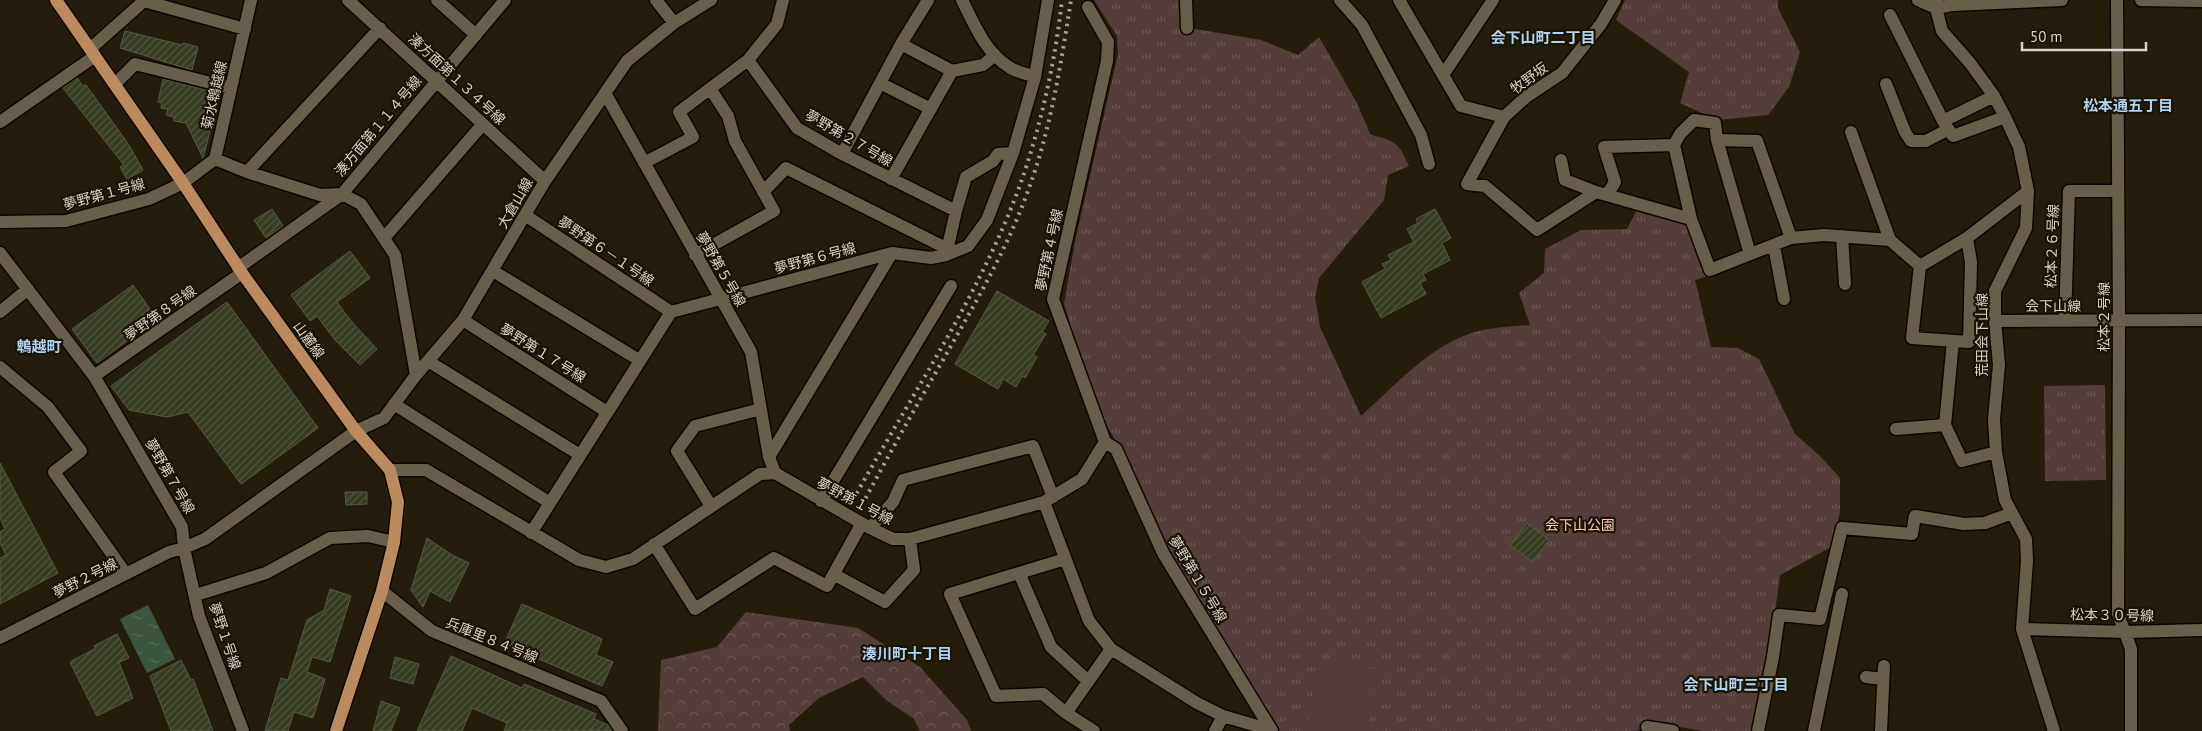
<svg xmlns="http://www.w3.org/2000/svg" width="2202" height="731" viewBox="0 0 2202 731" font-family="'PT Sans','Noto Sans JP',sans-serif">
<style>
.grass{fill:url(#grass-tufts)}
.forest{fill:url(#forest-crowns)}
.pitch{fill:#533e3b}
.water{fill:url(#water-ripples)}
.building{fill:url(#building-hatch);stroke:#565b46}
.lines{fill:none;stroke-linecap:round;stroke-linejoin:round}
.minor-casing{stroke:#0e0700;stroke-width:15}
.primary-casing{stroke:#0e0700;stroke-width:15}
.minor{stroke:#685f4b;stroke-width:12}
.primary{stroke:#bc8a5f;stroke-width:12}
.rail{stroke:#a6a094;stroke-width:4;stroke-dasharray:2.5 5;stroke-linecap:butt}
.labels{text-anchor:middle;stroke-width:4.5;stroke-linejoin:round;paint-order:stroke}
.street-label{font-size:14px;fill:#d9d4c9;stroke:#1b1403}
.park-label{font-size:14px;fill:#fcc7c1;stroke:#1b1403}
.neighbourhood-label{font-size:15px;font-weight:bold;fill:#aed3f3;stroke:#1b1403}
</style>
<defs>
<pattern id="grass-tufts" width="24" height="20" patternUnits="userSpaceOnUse" patternTransform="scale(1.25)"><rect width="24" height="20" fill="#533e3b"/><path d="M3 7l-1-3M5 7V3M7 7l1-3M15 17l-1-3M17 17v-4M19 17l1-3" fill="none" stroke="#6b5956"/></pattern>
<pattern id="forest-crowns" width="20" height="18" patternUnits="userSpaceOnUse" patternTransform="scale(1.25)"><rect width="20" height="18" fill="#533e3b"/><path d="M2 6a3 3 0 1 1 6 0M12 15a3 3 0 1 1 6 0" fill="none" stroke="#6b5956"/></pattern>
<pattern id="water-ripples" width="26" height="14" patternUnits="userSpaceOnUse" patternTransform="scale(1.25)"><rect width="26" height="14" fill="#3b5540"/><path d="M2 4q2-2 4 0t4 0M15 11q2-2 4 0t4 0" fill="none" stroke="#576d5a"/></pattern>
<pattern id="building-hatch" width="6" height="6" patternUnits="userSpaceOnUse" patternTransform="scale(1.25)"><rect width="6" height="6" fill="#363c1f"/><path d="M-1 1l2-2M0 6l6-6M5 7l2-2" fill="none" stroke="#52573e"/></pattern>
</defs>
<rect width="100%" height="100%" fill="#251d0b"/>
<path class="grass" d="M1094,0h88l1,27 78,13 37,15 21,-18 38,66 13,31c25,8 28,7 39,32l-21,9 -4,25 -65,78 -4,19 5,30 41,89c36,-32 76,-79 127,-87 14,-2 28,-3 42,-4l-11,-32 25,-20 1,-24 36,-19 46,-1 11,-21 53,17 17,51 -13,4 16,67 27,1 21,11 36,75 26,23 19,21v34l-7,34 -53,29 -11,82 -15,74h-50l-55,-9 -12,9h-357l-111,-181 -41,-87 -21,-37 -30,-77 -13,-46 12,-66 42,-183 -1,-18z
M1625,0h153v8l22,44 -11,35 -21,28 -51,5 -37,-17 9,-31 -73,-52z
M2105,385l1,95 -61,1 -1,-95z"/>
<path class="forest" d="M746,612l112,16 62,39 47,53 4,11h-51l-6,-12 -28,-19 -23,-23 -44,21 -30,27 1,6h-132l3,-71 56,-13z"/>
<path class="pitch" d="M1318,660l61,10 -11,61h-62z"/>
<path class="water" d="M148,605l27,54 -28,14 -27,-54z"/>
<path class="building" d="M125,31l57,14 1,-2 15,4 -6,23 -72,-22z
M77,78l6,8 3,-1 43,60 14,25 -16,9 -7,-12 4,-2 -61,-77z
M163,79l55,14 -8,30 2,1 -9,34 -17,-35 -12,-2v-4l-8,-2 2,-6 -7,-1 1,-5 -4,-1z
M272,209l11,17 -17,12 -12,-18z
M1435,209l16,29 -9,5 8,17 -27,14 3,6 -6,3 6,11 -45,24 -19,-36 23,-13 -3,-5 9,-4 -3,-5 26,-13 -7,-13 11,-6 -2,-4z
M350,251l20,27 -33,24 14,19 26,28 -17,16 -25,-25 -18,-24 -7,5 -19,-26z
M133,285l24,34 -60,44 -25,-34z
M997,291l52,30 -7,11 4,2 -13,21 4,2 -12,21 -3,-2 -6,11 -13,-8 -5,10 -43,-25z
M227,302l91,126 -77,56 -53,-72 -21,5 -38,-7 -18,-24z
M0,463l58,110 -58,31v-46l6,-3 -6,-12v-11l5,-3 -5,-11z
M345,492h22v12l-21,1z
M1527,523l22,17 -16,22 -23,-17z
M427,538l25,17 17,8 -19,39 -20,-11 -7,16 -12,-17z
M330,589l21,7 -21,66 -18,-5 -5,15 18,7 -12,39 -19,-6 -6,19h-23l16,-53 7,2 19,-60 17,-10z
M522,604l80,35 -6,16 17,7 -11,24 -98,-42z
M117,634l12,24 -10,4 14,36 -36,18 -27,-54 26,-14 -2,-2z
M451,656l71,32 2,-4 72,30 -2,5 14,6 4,6h-108l3,-8 -35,-15 -10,23h-45z
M395,657l24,7 -6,20 -23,-6z
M181,660l10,20 2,-1 20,52h-42l-21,-55z
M381,701l19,7 -9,23h-18z"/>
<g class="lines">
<g class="minor-casing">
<path id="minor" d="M348,0l197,181
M437,0l39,35
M656,0l18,23
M783,0l-6,24 -29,36 49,68 45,26 114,57 -10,44
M962,0c12,24 23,52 47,67 7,5 18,7 26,10
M1186,0l1,28
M1340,0l22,25 59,110 8,29
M1399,0l62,106 43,11
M1615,0l-14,24 -39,49 -36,24 -22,20 -37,67 18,2 52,44 59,-38 95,27 19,51 81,-32 33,-3 66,5 30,26 47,-28 61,-47
M1918,0l18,8 6,23 28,32 24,33 11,21 14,30 9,44 -2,37 -31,63v30l4,44 -5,54 2,33 9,48 21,39 1,22 -5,68 32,102
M1937,0l-1,8 16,-3 110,-5
M2117,0l2,320 -1,294 13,35v82
M2141,0l61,1
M144,1l101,28
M1890,15l53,106 10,15 52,-19
M901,44l51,27
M90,49l55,-49
M1443,75l50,-75
M880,83l51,26
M115,84l20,-20 96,24
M1886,84l19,48 6,9h15l21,-11
M605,93l146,259 18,105 6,16
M1943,121l51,-25
M0,122l95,-66
M1851,132l39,108
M842,154l59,-110 27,-44
M215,159l32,13 73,23 22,-1
M1561,160l4,20 31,12
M644,163l49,-26 -14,-25 69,-52
M247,172l133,-144
M891,179l61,-108 31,-6 12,-10
M763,192l23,-24 162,81
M342,194l19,10 34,51 21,120
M1607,195l8,-13 -11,-35 70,-2
M956,211l10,-34 27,-16 5,-7 15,-1
M525,215l146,97
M1691,219l-17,-74 6,-11 14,-14 21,3 2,17
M0,222l66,-1 83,-22 34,-16 32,-24 36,-159
M1842,236l3,48
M384,238l99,-114
M1774,246l10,53
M0,253l94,123 88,151 2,21 15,68 44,115
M1750,254l-33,-114 40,1 34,97
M695,255l79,-44 -39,-70 -7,-25 -17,-26
M1920,266l-8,72 57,4 2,-80 -4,-24
M238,268l104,-74 163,-194
M493,271l146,89
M0,312l28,-23
M463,320l144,92
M1995,321l207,-1
M2065,321l4,-130h49
M1953,341l-8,84 17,36 34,-9
M428,361l152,94
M0,367l48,40 33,44 -27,21 72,102
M94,376l148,-103
M394,404l156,99
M1896,429l49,-4
M1105,442l11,7 47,104 109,178
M769,457l123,-204
M390,470h36l153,90 27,7 27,-8 127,-85 15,-1 95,55 23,11h17l134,-37 45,119 22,28 86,54 26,13 48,14
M821,501l130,-215
M1044,502l38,-23 23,-37 -52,-143 54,-238 1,-19 -20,-35
M711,506l-34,-55 18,-25 66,-17
M870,528l23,-26 10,-22 130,-34 20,51
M531,533l140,-221 221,-59 39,5 15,-3 22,-9 19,-26 26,-67 22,-76 13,-77
M654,544l41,65 79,-51 53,28 35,-63
M1065,559l-115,35 46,102 47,-2 23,19 28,18
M1019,573l32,74 37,34
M835,575l50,27 29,-32 -4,-31
M382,591l50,40 169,70 21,30
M196,595l70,-22 64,-35 38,-2 26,6
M2022,629l104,3 76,-2
M0,638l169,-86 15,-4 21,-9 151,-108 28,-13 32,-43 47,-55 82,-139 82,-120 47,-38 37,-23
M1866,677l17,2
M1066,713l45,-64
M1647,727l26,4
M1215,731l8,-15
M1758,731l15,-74 6,-42 41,4 22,-91 70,6 3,-18 49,8 21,-1 27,-10
M1814,731l28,-137
M1881,731l3,-65"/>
</g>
<g class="primary-casing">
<path id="primary" d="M56,0l127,183 59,90 114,158 34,39 8,32 -4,40 -12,49 -46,140"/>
</g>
<use href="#minor" class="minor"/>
<use href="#primary" class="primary"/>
<path class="rail" d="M853,500c57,-103 126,-203 167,-315 21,-59 35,-123 42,-185
M862,505c26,-49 53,-97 81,-145 31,-55 65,-112 86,-172 22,-60 32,-125 42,-188"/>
</g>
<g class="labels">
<g class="street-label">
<text transform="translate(1529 78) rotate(-36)" y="5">牧野坂</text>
<text transform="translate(457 79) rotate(43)" y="5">湊方面第１３４号線</text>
<text transform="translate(214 95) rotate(-77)" y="5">菊水鵯越線</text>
<text transform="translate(378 126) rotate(-50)" y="5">湊方面第１１４号線</text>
<text transform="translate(849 138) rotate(30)" y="5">夢野第２７号線</text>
<text transform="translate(104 194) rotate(-15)" y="5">夢野第１号線</text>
<text transform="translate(515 203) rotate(-60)" y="5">大倉山線</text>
<text transform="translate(2052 246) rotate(-88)" y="5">松本２６号線</text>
<text transform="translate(1049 250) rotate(-78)" y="5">夢野第４号線</text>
<text transform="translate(606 251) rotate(34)" y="5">夢野第６－１号線</text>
<text transform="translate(815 258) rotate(-15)" y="5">夢野第６号線</text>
<text transform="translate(721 269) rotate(60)" y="5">夢野第５号線</text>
<text x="2053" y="311">会下山線</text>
<text transform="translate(160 313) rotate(-35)" y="5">夢野第８号線</text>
<text transform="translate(2104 317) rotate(-90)" y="5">松本２号線</text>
<text transform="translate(1982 335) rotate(-90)" y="5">荒田会下山線</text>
<text transform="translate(309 340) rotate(54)" y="5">山麓線</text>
<text transform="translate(543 353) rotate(32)" y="5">夢野第１７号線</text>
<text transform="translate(170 476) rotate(60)" y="5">夢野第７号線</text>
<text transform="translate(855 501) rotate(28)" y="5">夢野第１号線</text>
<text transform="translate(85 578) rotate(-27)" y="5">夢野２号線</text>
<text transform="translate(1198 579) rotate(59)" y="5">夢野第１５号線</text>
<text transform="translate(2112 615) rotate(1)" y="5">松本３０号線</text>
<text transform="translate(225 636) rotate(71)" y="5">夢野１号線</text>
<text transform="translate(492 640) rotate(22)" y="5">兵庫里８４号線</text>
</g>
<g class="park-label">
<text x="1580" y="530">会下山公園</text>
</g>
<g class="neighbourhood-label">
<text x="1543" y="43">会下山町二丁目</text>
<text x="2128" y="111">松本通五丁目</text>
<text x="39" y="352">鵯越町</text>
<text x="907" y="659">湊川町十丁目</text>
<text x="1736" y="690">会下山町三丁目</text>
</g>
</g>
<path d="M2022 42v8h124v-8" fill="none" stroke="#d9d4c9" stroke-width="2.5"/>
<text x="2030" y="42" font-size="15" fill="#d9d4c9" stroke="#1b1403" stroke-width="4" paint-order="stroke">50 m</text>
</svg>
